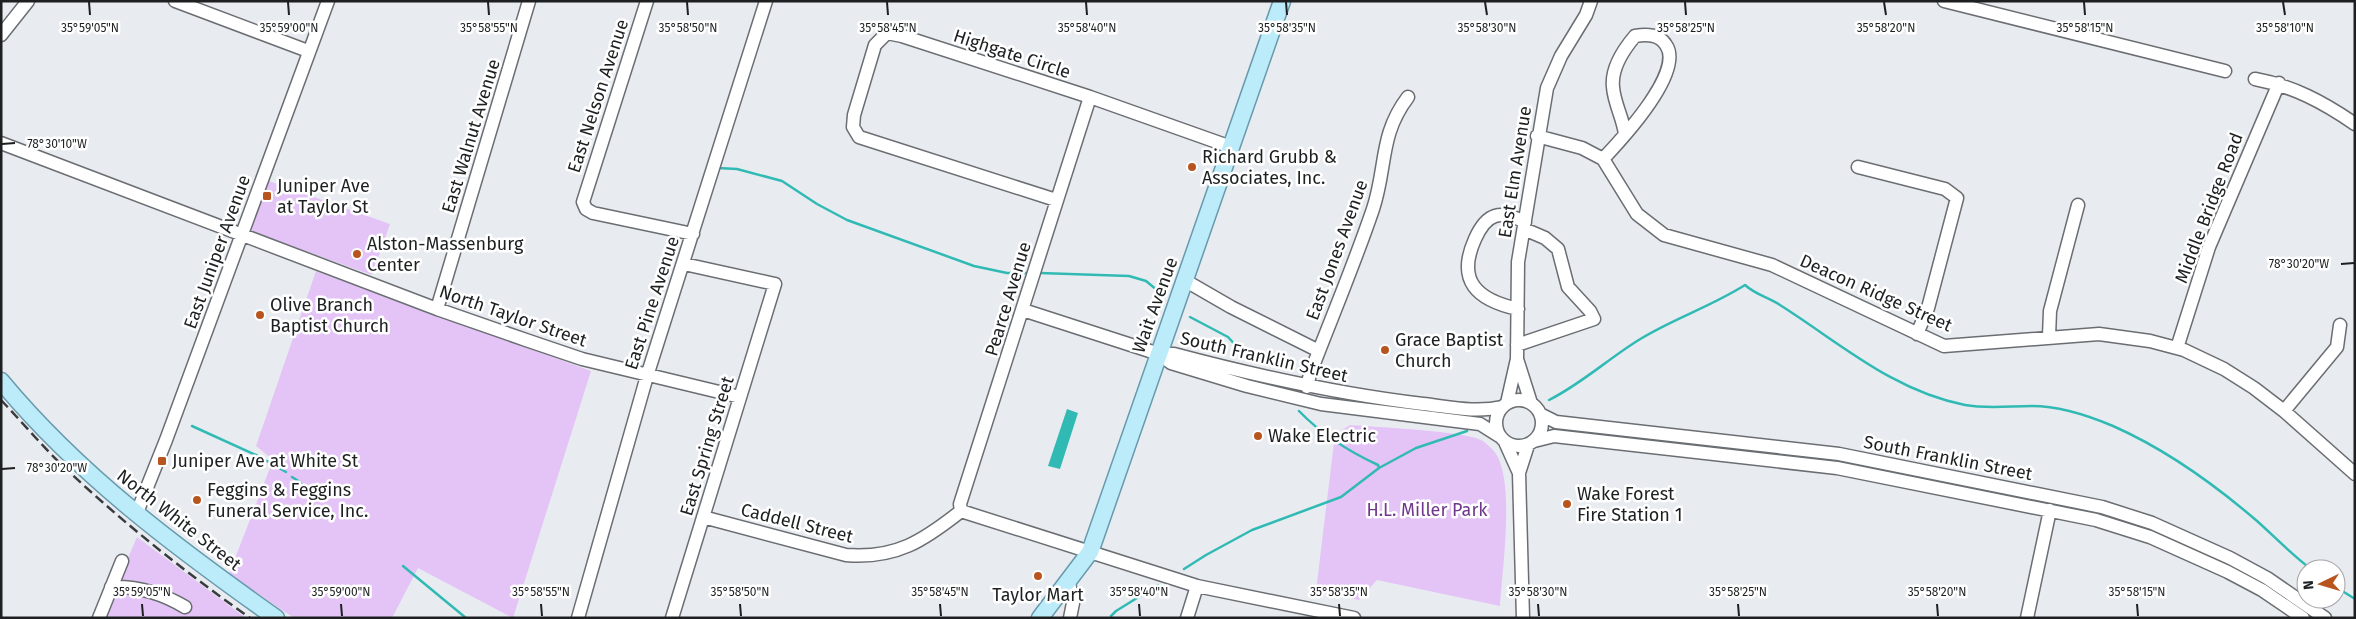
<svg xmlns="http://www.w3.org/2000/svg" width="2356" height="619" viewBox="0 0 2356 619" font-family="'Fira Sans',sans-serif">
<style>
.green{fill:#e4c4f6}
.water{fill:#31bab4}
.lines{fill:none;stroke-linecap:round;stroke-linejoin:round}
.stream{stroke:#31bab4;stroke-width:2.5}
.minor-casing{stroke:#6a6e72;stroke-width:15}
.major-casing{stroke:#679aac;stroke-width:19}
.minor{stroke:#fff;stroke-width:12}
.major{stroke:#bcebfa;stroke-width:16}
.rail{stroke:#393c3d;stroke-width:2.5;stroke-dasharray:10 5;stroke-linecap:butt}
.ticks{fill:none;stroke:#1d1f20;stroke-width:2}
.poi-dot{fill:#b8551f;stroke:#fff;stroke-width:2}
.labels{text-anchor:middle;stroke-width:5;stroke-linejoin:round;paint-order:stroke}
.street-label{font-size:18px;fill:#1d1f20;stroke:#fff}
.poi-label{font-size:18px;fill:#1d1f20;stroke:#fff;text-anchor:start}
.park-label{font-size:18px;fill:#70378c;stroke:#fff}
.ticks-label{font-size:12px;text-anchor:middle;fill:#1d1f20;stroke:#fff;stroke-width:5;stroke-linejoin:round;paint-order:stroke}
</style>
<rect width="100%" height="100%" fill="#e8ecf1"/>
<path class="green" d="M266,180l124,44 -18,51 -125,-45z
M316,271l275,100 -78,247 -95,-50 -26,50h-98l-65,-44 44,-114 -17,-14z
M1350,425c23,2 118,6 133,16 4,3 11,9 13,13 19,29 6,117 4,152l-123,-26 -18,20 -43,-9 19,-157z
M137,537l109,81h-144z"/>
<path class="water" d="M1067,409l11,4 -18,56 -12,-3z"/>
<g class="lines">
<path class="stream" d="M718,168l19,1 45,12 35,23 30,16 127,46 33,7h19
M1040,273l89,3 17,5 17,14
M1190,317l38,20 22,24
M1549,400c34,-17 61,-43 93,-62 33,-20 70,-32 103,-53 11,10 23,12 35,20 60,38 113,86 185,100 22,4 45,1 67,1 28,0 55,9 81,20 52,23 101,58 144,95 18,16 35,34 54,48
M1299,411c23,24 49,40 79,54l1,3
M192,426l66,30 28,16
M292,477l8,5 7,9
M403,566l63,52
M1184,569l22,-14 46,-25 89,-33 38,-29 37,-20 51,-17
M2336,587l19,12
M1111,616l5,-5 42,-26"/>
<g class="minor-casing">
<path id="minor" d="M175,1l133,50
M647,1l-64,201 3,7 7,4 100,21
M1944,1l281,70
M1,35l27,-34
M2255,79c38,7 68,23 100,45
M1537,136l45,12 21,11 34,55 27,21 108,30 172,81 155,-12 51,7 34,9 40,19 30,19 30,23 71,63
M1,143l436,166 89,31 56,19 158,38
M1603,159c18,-19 82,-87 63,-114 -7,-11 -19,-11 -31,-9 -11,13 -24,33 -22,51 1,16 10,31 12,47
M1858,167l87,22 12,9 -29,110 -11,26
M1056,200l-197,-63 -6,-10 1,-12 21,-70 12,-12 15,3 188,61 141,50
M1186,281l45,26 88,44
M437,309l92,-308
M1518,309c-41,-9 -62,-28 -43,-70 4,-9 10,-20 20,-23 10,-3 21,2 30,6
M1023,310l136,44 12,9 76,23 74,18 159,20 19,12
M2049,336l1,-25 28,-106
M1517,345l77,-26 -4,-8 -22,-24 -10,-38 -13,-11 -21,-9
M2177,348l32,-101 70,-164
M1159,354h15c83,22 163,40 249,50 27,3 53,9 79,3
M1517,359l14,44
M1307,387l3,-13c21,-55 44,-109 63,-165 14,-42 6,-74 35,-112
M1496 423a23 23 0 1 1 46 0a23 23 0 1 1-46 0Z
M1507,403l10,-44 1,-97 29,-174 14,-32 25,-41 5,-14
M2284,411l53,-64 3,-22
M1540,414l16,8 283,32 263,53 50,16 78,35 37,20 58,40
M1534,441l20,-5 283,32 259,52 54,17 78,35 34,18 41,28
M1505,442l14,31 4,145
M1519,473l9,-28
M961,511l-1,-7 130,-407
M961,511l236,75 157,32
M136,515l30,-75 162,-439
M703,517l143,38c50,4 77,-14 115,-44
M1069,583l4,20 -3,15
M111,587c27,-1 51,6 74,20
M99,618l23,-57
M578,618l69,-242 119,-375
M672,618l103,-334 -91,-20
M1187,618l10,-32
M2027,618l23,-108"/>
</g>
<g class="major-casing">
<path id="major" d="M1,381c78,94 176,167 275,237
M1040,618l50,-66 192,-551"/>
</g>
<use href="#minor" class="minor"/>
<use href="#major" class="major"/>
<path class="rail" d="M1,400c21,22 41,46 63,67 58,55 121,105 186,151"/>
</g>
<path class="ticks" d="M89,2l1,13M288,2l1,13M488,2l1,13M687,2l1,13M887,2l1,13M1086,2l1,13M1286,2l1,13M1485,2l2,13M1685,2l1,13M1884,2l2,13M2084,2l1,13M2283,2l2,13M2,144l13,-1M2341,264l13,-1M2,469l13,-1M142,604l1,12M341,604l1,12M541,604l1,12M740,604l1,12M940,604l1,12M1139,604l1,12M1339,604l1,12M1538,604l1,12M1738,604l1,12M1937,604l1,12M2137,604l1,12"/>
<g class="poi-dot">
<circle cx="1192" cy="167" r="5"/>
<rect x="262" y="191" width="10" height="10" rx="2.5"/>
<circle cx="357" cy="254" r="5"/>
<circle cx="260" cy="315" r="5"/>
<circle cx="1385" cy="350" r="5"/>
<circle cx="1258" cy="436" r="5"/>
<rect x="157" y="456" width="10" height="10" rx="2.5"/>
<circle cx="197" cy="500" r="5"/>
<circle cx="1567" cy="504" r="5"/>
<circle cx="1038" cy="576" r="5"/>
</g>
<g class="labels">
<g class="street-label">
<text transform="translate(1012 54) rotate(18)" y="6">Highgate Circle</text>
<text transform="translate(598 96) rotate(-72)" y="6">East Nelson Avenue</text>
<text transform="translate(471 136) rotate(-73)" y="6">East Walnut Avenue</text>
<text transform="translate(1515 172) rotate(-81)" y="6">East Elm Avenue</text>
<text transform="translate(2209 208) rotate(-69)" y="6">Middle Bridge Road</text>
<text transform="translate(1337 250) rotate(-70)" y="6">East Jones Avenue</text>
<text transform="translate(217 252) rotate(-70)" y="6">East Juniper Avenue</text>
<text transform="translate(1876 293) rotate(24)" y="6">Deacon Ridge Street</text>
<text transform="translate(1008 299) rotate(-73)" y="6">Pearce Avenue</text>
<text transform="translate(652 303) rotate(-72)" y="6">East Pine Avenue</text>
<text transform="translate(1155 305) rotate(-70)" y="6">Wait Avenue</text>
<text transform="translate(513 316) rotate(19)" y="6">North Taylor Street</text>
<text transform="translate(1264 357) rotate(13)" y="6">South Franklin Street</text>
<text transform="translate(707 446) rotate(-73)" y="6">East Spring Street</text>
<text transform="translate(1948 458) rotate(11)" y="6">South Franklin Street</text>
<text transform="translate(179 520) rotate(38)" y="6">North White Street</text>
<text transform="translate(797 523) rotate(14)" y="6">Caddell Street</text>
</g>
<g class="poi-label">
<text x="1202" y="163">Richard Grubb &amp;<tspan x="1202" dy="21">Associates, Inc.</tspan></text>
<text x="277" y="192">Juniper Ave<tspan x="277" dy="21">at Taylor St</tspan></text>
<text x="367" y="250">Alston-Massenburg<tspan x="367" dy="21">Center</tspan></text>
<text x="270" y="311">Olive Branch<tspan x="270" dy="21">Baptist Church</tspan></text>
<text x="1395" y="346">Grace Baptist<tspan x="1395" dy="21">Church</tspan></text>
<text x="1268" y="442">Wake Electric</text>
<text x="172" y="467">Juniper Ave at White St</text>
<text x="207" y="496">Feggins &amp; Feggins<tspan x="207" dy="21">Funeral Service, Inc.</tspan></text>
<text x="1577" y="500">Wake Forest<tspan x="1577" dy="21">Fire Station 1</tspan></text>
<text x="1038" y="601" text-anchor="middle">Taylor Mart</text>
</g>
<g class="park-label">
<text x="1427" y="516">H.L. Miller Park</text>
</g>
</g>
<g class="ticks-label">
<text x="90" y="32">35°59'05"N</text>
<text x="289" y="32">35°59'00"N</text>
<text x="489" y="32">35°58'55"N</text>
<text x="688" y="32">35°58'50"N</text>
<text x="888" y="32">35°58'45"N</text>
<text x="1087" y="32">35°58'40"N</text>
<text x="1287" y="32">35°58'35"N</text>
<text x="1487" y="32">35°58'30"N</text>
<text x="1686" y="32">35°58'25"N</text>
<text x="1886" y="32">35°58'20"N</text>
<text x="2085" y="32">35°58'15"N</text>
<text x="2285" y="32">35°58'10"N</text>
<text x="57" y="148">78°30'10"W</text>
<text x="2299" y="268">78°30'20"W</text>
<text x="57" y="472">78°30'20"W</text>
<text x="142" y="596">35°59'05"N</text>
<text x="341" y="596">35°59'00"N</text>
<text x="541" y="596">35°58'55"N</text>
<text x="740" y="596">35°58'50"N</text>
<text x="940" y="596">35°58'45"N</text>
<text x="1139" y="596">35°58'40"N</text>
<text x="1339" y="596">35°58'35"N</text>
<text x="1538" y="596">35°58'30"N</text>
<text x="1738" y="596">35°58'25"N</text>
<text x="1937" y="596">35°58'20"N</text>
<text x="2137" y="596">35°58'15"N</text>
</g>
<rect width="2356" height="619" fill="none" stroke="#1d1f20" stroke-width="5"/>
<g transform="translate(2321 584) rotate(265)"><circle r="24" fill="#ffffff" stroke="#a5a5a6"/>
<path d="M0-4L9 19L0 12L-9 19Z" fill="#b8551f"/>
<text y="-8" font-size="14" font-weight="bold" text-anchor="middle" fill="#1d1f20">N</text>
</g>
</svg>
